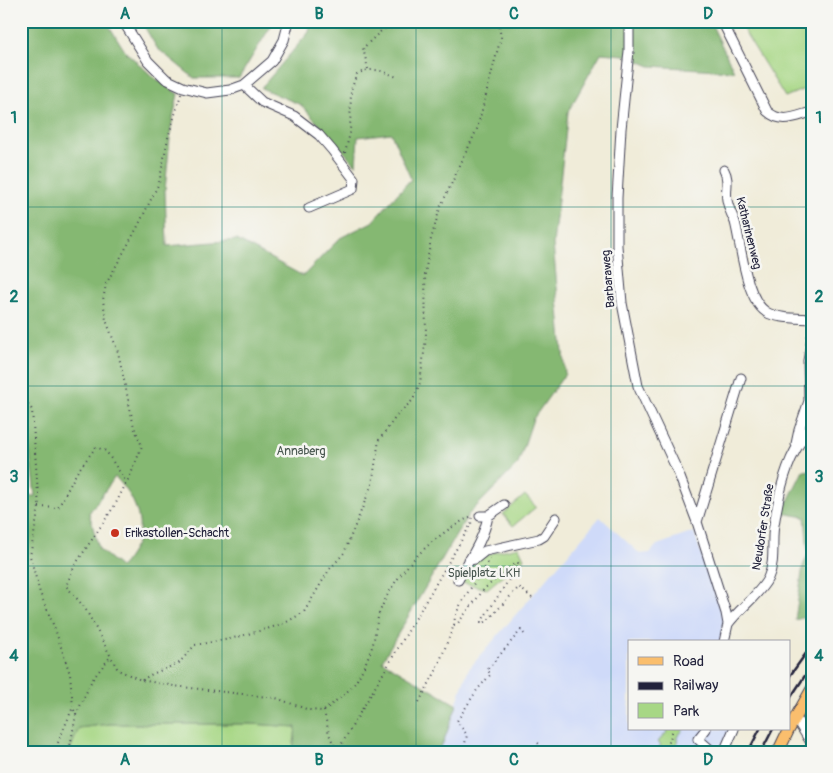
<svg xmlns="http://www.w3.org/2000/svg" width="833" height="773" viewBox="0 0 833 773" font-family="Pangolin,sans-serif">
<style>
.built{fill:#cfdaf9}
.green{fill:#a7d785;stroke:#647c60}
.forest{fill:#85b872;stroke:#546d56;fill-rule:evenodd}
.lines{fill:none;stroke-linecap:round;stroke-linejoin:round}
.minor-casing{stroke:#414053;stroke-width:11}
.major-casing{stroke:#414053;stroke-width:13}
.path{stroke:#414053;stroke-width:2;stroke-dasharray:1 4;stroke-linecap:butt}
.minor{stroke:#fff;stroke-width:9}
.major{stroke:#fabe6d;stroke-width:11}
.rail{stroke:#22223b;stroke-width:2.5}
.grid{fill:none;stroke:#0f766e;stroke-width:1;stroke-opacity:0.55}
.poi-dot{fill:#c8321e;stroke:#f6f6f2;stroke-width:2}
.labels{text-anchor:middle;stroke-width:5;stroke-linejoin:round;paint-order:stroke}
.street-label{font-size:12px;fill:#22223b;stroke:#f6f6f2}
.park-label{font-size:12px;fill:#4a5851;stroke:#f6f6f2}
.poi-label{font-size:12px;fill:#22223b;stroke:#f6f6f2;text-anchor:start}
.neatline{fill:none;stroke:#0f766e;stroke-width:2}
.grid-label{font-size:16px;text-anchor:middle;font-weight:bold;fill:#0f766e}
</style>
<rect width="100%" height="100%" fill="#f6f6f2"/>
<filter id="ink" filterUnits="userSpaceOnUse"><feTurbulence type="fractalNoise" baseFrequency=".02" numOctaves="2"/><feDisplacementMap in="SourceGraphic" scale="10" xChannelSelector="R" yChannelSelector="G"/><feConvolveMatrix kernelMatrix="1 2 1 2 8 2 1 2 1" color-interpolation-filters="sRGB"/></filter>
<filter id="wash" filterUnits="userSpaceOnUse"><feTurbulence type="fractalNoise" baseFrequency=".0096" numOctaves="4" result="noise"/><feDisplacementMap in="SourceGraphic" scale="20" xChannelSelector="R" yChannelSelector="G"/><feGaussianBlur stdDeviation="1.12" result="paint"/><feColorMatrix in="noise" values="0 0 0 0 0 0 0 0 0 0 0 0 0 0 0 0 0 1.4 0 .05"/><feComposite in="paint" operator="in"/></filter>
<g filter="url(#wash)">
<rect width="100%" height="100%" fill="#f0ecd9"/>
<path class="built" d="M600,517l40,37 10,-1 7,-8 37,-13 30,88 -4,22h-91v87h101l-11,23h-281l5,-9 25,-73z"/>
<path class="green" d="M738,21h74v65l-27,11z
M525,495l11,12 -23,19 -10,-12z
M519,547l5,11 -37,31 -27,-7c16,-28 30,-29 59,-35z
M109,724h143l44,3 -3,25h-224l10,-24z
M665,729h19l-7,8 1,15h-23l6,-7 -3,-3 9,-10z"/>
<path class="forest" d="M21,21h85l19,30 27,25 26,18 -7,34 -6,62 2,56 70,-6 66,36 37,-38 32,-16 39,-43 -20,-46 -33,4 -2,28 -55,-60 -40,-17 48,-56 2,-11h399l24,50 -84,-5 -26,-11 -23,-2 -33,59 -15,132 12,130 -32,45 -15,45 -50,51 -86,146 75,44 -14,38 -5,9h-145l3,-25 -44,-3h-143l-30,4 -10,24h-48v-256h14l-6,-50 -8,-31zM115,477c16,15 30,41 22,64 -3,9 -11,19 -16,27l-22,-19 -10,-36z
M141,21h133l-35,57h-45l-37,-30z
M812,470v145l-17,5 8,-54 5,-12 -3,-37 -23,-4 21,-42z"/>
</g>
<g filter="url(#ink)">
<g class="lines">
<g class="minor-casing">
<path id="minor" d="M123,21l25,40 18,18 17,8 24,6 23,-3 14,-5 28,-24 12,-21 5,-19
M629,21v30l-8,78 -4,69v48l5,57 16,83 40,86 19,50 29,91 2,11 -4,18
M722,21l45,90c14,13 27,6 44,1
M244,85l18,17 32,14 25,19 13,15 22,29 -1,10 -44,19
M724,170c6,11 1,19 3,30 1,7 5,15 8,22 6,22 10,76 31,90 12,7 32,6 46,7
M796,444l3,-14 10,-29 -1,-40 4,-24
M480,516h8l16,-11
M697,522l44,-144
M469,560l6,-1 10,-8 54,-12 5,-3 12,-18
M458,580c11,-20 26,-41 30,-64
M728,624c11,-15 33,-31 40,-46 8,-17 3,-36 6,-53 4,-25 9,-52 21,-74 5,-9 11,-17 17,-26
M795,717l17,27
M706,729l-8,10 15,13
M724,752l10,-23"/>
</g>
<g class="major-casing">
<path id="major" d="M789,729l23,-40
M778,752l11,-23"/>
</g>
<path class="path" d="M368,69l-5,-21 18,-17 18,-10
M181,94l-13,44 -9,45 -22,45 -31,56 -3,16 3,20 12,32 16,75 8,19 -11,28 -16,31 -40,60 -9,21 19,22 33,62 23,10 33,6 102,12 33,12 15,1c9,-9 24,-18 31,-28 6,-9 15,-29 18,-39 2,-10 3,-20 6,-30 15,-42 54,-79 93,-98
M345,153l5,-20 1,-43 6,-16c16,-8 26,-3 42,4
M21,391l11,19 7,97 -9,49 10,37 15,36 15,45 3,33 3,8 -7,37
M39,507l19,1 19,-36 19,-25 10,4 20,31
M454,625l4,-2 27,-35 31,-25h2v3l-37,56 3,1 3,-2 32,-34 13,11
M142,680l10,-6 27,-11 16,-18 35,-6 40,-11 17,-6 17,-10 25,-42 15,-17 28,-69 7,-44 19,-26 15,-14 7,-17 6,-45 -1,-65 6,-34 9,-31 37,-79 24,-92 -3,-16
M419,702l17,-31 18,-46c0,-19 27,-49 36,-66
M324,711l5,23 8,18
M76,715l16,-35 18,-23
M538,743l4,4
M54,752l19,-45
M337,752l134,-228 1,-6
M463,752l4,-17 -10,-14 20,-31 14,-16 -4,-4 34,-40 4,5
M666,752l7,-23"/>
<use href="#minor" class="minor"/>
<use href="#major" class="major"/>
<path class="rail" d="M789,677l23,-32
M789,700l23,-35
M748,752l12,-23
M761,752l12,-23"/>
</g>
</g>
<path class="grid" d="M222,21v731M416,21v731M611,21v731M21,207h791M21,386h791M21,566h791"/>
<circle class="poi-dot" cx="115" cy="533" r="5"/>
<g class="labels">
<g class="street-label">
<text transform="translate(749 233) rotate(76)" y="4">Katharinenweg</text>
<text transform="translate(608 279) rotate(-95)" y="4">Barbaraweg</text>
<text transform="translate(763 527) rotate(-81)" y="4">Neudorfer Straße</text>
</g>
<g class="park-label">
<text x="301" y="455">Annaberg</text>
<text x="484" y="577">Spielplatz LKH</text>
</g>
<g class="poi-label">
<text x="125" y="537">Erikastollen-Schacht</text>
</g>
</g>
<rect width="833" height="773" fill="none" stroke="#f6f6f2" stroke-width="55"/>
<rect x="628" y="640" width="162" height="90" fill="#f6f6f2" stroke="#a1a1a9"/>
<rect x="638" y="657" width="25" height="8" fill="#fabe6d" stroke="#a1a1a9"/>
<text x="673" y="666" font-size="15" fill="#22223b">Road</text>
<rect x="638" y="682" width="25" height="8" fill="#22223b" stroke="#a1a1a9"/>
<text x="673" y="690" font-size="15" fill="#22223b">Railway</text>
<rect x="638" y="703" width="25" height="15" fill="#a7d785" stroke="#a1a1a9"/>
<text x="673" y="716" font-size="15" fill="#22223b">Park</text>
<rect x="28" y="28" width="778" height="718" class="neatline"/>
<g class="grid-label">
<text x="125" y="19">A</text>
<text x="319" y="19">B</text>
<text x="514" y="19">C</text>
<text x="708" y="19">D</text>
<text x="14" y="123">1</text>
<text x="819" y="123">1</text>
<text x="14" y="302">2</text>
<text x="819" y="302">2</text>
<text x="14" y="482">3</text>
<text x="819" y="482">3</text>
<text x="14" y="661">4</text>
<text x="819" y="661">4</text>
<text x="125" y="765">A</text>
<text x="319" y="765">B</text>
<text x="514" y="765">C</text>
<text x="708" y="765">D</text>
</g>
</svg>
